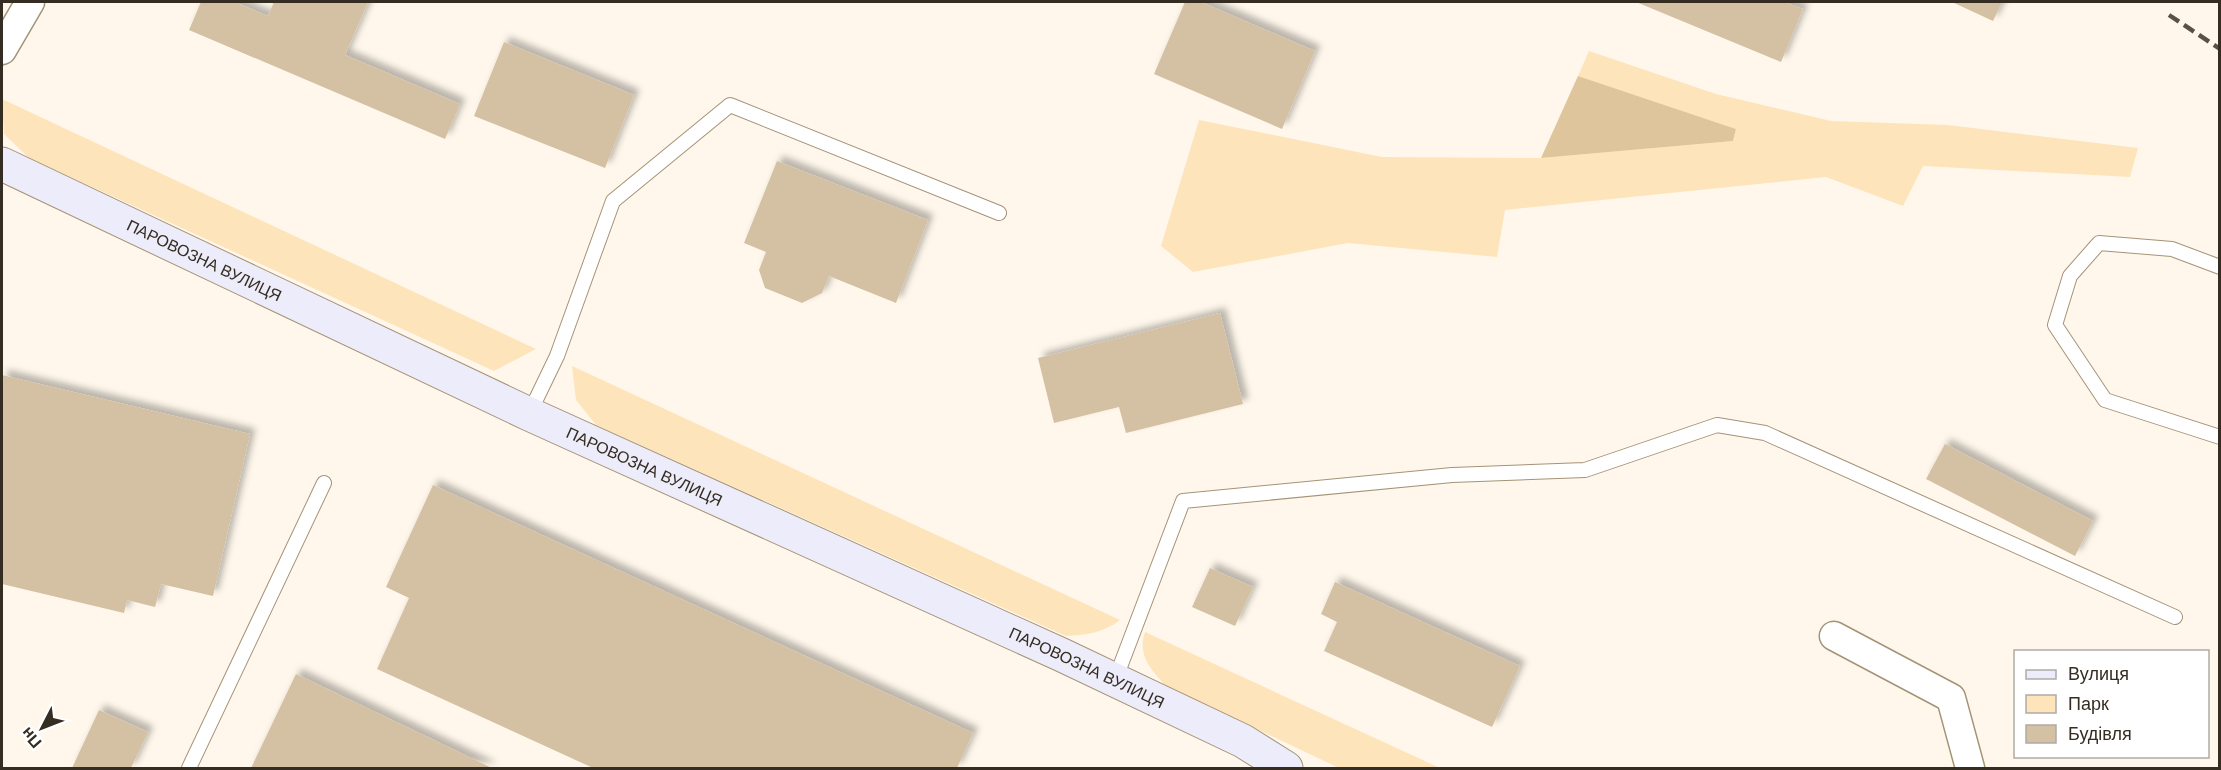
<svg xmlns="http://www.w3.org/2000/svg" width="2221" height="770" viewBox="0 0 2221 770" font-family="Helvetica,sans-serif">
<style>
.green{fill:#fee4ba}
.forest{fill:#dec59c}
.building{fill:#d4c1a3;filter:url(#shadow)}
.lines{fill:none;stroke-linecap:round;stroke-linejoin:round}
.lane-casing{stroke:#a59377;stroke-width:16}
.street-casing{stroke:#a59377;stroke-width:31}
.secondary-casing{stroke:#a59377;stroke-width:35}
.lane{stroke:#fff;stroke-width:14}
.street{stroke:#fff;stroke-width:28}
.secondary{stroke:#edecfa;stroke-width:33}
.rail{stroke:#595145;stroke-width:4.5;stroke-dasharray:12 6;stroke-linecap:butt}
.labels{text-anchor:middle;stroke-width:4.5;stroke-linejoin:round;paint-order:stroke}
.street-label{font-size:16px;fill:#352d21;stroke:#fff}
</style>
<defs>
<filter id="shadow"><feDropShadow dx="5.5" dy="-5.5" stdDeviation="3" flood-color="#0004"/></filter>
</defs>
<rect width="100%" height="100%" fill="#fff7eb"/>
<path class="green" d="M1589,51l127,43 115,27 117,4 190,23 -8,29 -207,-11 -20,40 -77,-29 -321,33 -8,47 -149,-14 -155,29 -32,-26 38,-126 183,37 159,1 192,-17 3,-12 -158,-53z
M2,99l534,250 -42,22 -465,-213 -25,-24z
M572,366l548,254c-17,13 -34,15 -54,16l-470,-211 -20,-25z
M1145,632l295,136h-101l-173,-82c-15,-16 -29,-31 -21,-54z"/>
<path class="forest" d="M1578,76l158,53 -3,12 -192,17z"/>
<path class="building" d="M201,2h33l34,14 6,-14h94l-23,53 115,49 -15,35 -256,-109z
M1185,2h16l114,49 -33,78 -128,-55z
M1636,2h148l19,7 -22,53z
M1952,2h50l-9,19z
M504,42l130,53 -29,73 -131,-52z
M777,161l151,59 -32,83 -67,-27 -7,17 -20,10 -37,-15 -6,-18 7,-18 -22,-9z
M1220,313l23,91 -117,29 -7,-26 -65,16 -16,-65z
M2,375l248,59 -37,162 -52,-12 -6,23 -28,-7 -3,13 -122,-29z
M1945,444l148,77 -18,35 -149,-77z
M433,485l540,248 -16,35h-364l-216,-99 32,-71 -23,-11z
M1210,568l43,19 -18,39 -43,-19z
M1335,582l185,84 -28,61 -168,-76 13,-29 -16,-8z
M296,674l196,94h-241z
M99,710l49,22 -17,36h-59z"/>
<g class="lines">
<g class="lane-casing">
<path id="lane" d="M2220,267l-48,-18 -73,-6 -29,33 -15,49 50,75 115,37
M529,414l28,-58 56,-155 117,-96 269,108
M1115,680l68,-179 269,-26 133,-5 132,-45 48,8 410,184
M189,768l135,-285"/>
</g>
<g class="street-casing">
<path id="street" d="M2,50l28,-48
M1834,636l117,62 19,70"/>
</g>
<g class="secondary-casing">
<g id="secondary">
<path id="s1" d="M2,164l527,250 533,241 181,86 43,27"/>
</g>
</g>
<use href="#lane" class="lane"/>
<use href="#street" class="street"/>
<use href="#secondary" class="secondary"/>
<path class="rail" d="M2169,15l51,34"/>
</g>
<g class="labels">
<g class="street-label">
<text dy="6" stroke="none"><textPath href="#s1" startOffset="224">ПАРОВОЗНА ВУЛИЦЯ</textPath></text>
<text dy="6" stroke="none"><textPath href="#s1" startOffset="710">ПАРОВОЗНА ВУЛИЦЯ</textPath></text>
<text dy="6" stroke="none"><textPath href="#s1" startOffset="1196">ПАРОВОЗНА ВУЛИЦЯ</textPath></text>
</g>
</g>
<rect width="2221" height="770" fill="none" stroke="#352d21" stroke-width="6"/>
<rect x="2014" y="650" width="195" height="108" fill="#ffffff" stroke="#aeaba6" stroke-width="1.5"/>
<rect x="2026" y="670" width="30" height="9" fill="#edecfa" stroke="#aeaba6" stroke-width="1.5"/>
<text x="2068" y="680" font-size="18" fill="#352d21">Вулиця</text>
<rect x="2026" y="695" width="30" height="18" fill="#fee4ba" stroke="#aeaba6" stroke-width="1.5"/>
<text x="2068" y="710" font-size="18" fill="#352d21">Парк</text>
<rect x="2026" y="725" width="30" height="18" fill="#d4c1a3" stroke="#aeaba6" stroke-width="1.5"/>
<text x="2068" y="740" font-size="18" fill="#352d21">Будівля</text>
<g transform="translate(42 728) rotate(228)" stroke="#ffffff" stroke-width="4.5" paint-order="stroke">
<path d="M0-4.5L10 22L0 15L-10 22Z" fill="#352d21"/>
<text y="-9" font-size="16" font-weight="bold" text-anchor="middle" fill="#352d21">Пн</text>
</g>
</svg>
